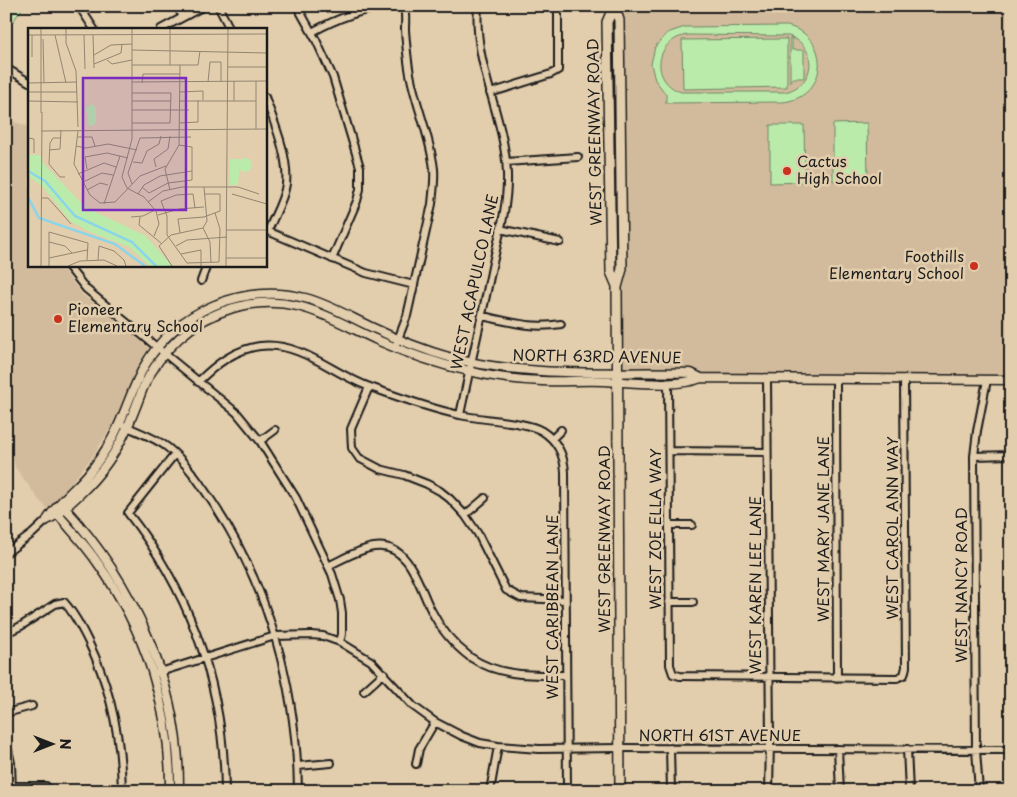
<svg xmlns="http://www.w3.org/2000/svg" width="1017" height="797" viewBox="0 0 1017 797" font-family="'Playpen Sans',sans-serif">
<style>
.built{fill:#d2bb9c}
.green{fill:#bbebab;stroke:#6c8464;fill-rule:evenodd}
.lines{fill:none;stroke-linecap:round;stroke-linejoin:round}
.minor-casing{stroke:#1c1c1c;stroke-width:10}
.tertiary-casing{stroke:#1c1c1c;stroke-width:11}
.secondary-casing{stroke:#1c1c1c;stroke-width:12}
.minor{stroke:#e2cdac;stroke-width:6}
.tertiary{stroke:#e2cdac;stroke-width:8}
.secondary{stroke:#e2cdac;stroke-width:9}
.poi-dot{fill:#c8321e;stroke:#e2cdac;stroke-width:2}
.labels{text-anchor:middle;stroke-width:5;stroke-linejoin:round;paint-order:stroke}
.street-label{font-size:15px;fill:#1c1c1c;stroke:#e2cdac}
.poi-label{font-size:15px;fill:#1c1c1c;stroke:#e2cdac;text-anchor:start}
.inset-river{fill:none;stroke:#8ad5ea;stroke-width:2.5}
.inset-road{fill:none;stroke:#938672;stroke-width:1}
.view{fill:#7b2cbf;fill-opacity:0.15;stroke:#7b2cbf;stroke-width:2.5}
.inset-edge{fill:none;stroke:#1c1c1c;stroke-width:2.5}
</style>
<rect width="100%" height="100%" fill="#e2cdac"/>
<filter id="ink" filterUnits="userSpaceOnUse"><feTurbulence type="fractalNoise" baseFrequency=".02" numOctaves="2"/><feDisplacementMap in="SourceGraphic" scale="10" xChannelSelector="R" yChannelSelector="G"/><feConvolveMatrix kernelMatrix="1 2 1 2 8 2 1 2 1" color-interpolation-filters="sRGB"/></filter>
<g filter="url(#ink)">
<path class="built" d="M614,6h397v374l-393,-3z
M6,119l23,8v138h30l24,30 64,51 3,4 -37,78 -4,2 -16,26 -44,54 -10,-10 -24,-33 -9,-37z"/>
<path class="green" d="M6,6h18l-18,25z
M787,26c45,10 42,71 -4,76l-117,1v-9l-11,-14 -4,-16 4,-17 12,-14 18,-6zM688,35l101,1c30,11 27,49 -4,56h-104c-32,-11 -26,-53 7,-57z
M790,38h2v12h12v28h-12v3h-2z
M787,39v48l-104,2 -1,-49z
M867,123l1,58h-35v-57z
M770,125h34l1,57 -35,1z"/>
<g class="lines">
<g class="minor-casing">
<path id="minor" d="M79,6l15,23
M177,6l6,11
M218,6l12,23
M297,6l19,34 17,37 27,90v22l-3,12 -25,58
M161,29l43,-23
M312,32c24,-13 48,-23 77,-26
M6,68l23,14
M490,93l61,-19 7,-4v-64
M265,97c9,25 24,60 21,87 -2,16 -12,32 -18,47
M506,162l72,-5
M500,229l60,13
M265,230l101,43 48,12
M67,265l19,24 151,124 23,28 36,57 36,76 8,26 2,13v21l-2,8
M201,281l6,-16
M482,316c28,6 50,13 79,8
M395,347l12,-31 25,-112c1,-12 3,-23 2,-35 -4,-35 -20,-67 -25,-101 -2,-12 -3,-25 -4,-38 0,-8 1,-15 -1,-23l-3,-1
M767,379l3,361 -1,51
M836,379l1,299
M198,382c17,-17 37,-33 62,-36 42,-5 75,30 113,42 28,10 58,21 87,27 21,5 66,6 82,16 16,10 22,24 23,41l2,319
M668,383l2,282 3,9 7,2 217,2 7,-3 2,-8 -2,-287
M369,387l-18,42 1,19 7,10 21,11 24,6 23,9 13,7 10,8 15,16 13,19 28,56 15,8 44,2
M460,415c10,-49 22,-98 32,-148 7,-31 16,-62 15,-93 -2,-58 -34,-109 -29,-168
M123,425c15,7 31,12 44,22 19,15 33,36 46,56 56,84 84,187 85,288
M552,439l9,-9
M260,441l15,-11
M669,451l98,1
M175,454l-47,59c64,82 96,174 97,278
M974,456l37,-1
M465,515l20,-17
M669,525h23
M6,553l26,-19 15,-14
M328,566c15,-7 31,-17 46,-19 36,-5 45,40 57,63 9,18 23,35 39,47 29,20 63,18 96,18
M669,602h24
M6,633l15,-7 34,-22 9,-2c10,11 17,25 24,39 23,47 33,97 34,150
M157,673l118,-37 36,-1 12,1 17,6 31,19 42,45 22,16 27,14 18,7 18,3 41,3 81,-1 391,2
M364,691l20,-18
M6,713l26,-7
M6,740l5,23 1,28
M670,748l1,43
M838,749l2,42
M907,749l2,42
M416,764l3,-15 16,-27
M298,766l33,-3
M12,786h34
M490,791l8,-45
M979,791l-3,-41 -2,-294 3,-25 10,-51"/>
</g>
<g class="tertiary-casing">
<path id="tertiary" d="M63,506c71,77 117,178 116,285
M56,512c14,17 29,32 41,50 48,67 74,147 73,229
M47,520c13,-6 22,-16 33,-26 20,-19 36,-41 47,-66 6,-13 11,-27 16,-40 17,-38 49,-68 90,-80 58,-17 94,9 144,32 29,13 60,24 92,31 23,6 49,9 73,10 21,1 41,-1 62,0 27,1 73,7 97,-3l310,2
M47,520c9,-15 21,-25 33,-37 11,-11 20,-24 28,-37 16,-26 22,-55 37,-81 32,-55 99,-82 160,-67 23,6 43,18 64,28 27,13 54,24 83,32 79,20 159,13 239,15l10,5"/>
</g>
<g class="secondary-casing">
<path id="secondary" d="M614,6l5,14 3,249 -5,18 3,504
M614,6l-7,16 4,250 6,14"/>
</g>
<use href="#minor" class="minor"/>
<use href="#tertiary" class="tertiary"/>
<use href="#secondary" class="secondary"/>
</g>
</g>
<g class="poi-dot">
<circle cx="787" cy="171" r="5"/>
<circle cx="974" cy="266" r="5"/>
<circle cx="58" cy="319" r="5"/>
</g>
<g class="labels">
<g class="street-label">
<text transform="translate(595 132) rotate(-91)" y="5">WEST GREENWAY ROAD</text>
<text transform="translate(475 282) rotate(-78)" y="5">WEST ACAPULCO LANE</text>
<text transform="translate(597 357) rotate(1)" y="5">NORTH 63RD AVENUE</text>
<text transform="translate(893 528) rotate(-90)" y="5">WEST CAROL ANN WAY</text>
<text transform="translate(656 529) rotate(-90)" y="5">WEST ZOE ELLA WAY</text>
<text transform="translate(824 529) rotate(-90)" y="5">WEST MARY JANE LANE</text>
<text transform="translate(605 539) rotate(-90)" y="5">WEST GREENWAY ROAD</text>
<text transform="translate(756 585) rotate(-90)" y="5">WEST KAREN LEE LANE</text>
<text transform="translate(962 585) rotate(-90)" y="5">WEST NANCY ROAD</text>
<text transform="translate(553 607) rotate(-90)" y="5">WEST CARIBBEAN LANE</text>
<text x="720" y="741">NORTH 61ST AVENUE</text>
</g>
<g class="poi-label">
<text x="797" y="167">Cactus<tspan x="797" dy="17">High School</tspan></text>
<text x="964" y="262" text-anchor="end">Foothills<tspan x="964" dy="17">Elementary School</tspan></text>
<text x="68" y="315">Pioneer<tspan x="68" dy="17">Elementary School</tspan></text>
</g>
</g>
<g transform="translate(28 28)">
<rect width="239" height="239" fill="#e2cdac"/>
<path d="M64,76l4,4v15l-5,3h3h-5l-3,-18zM0,127h12l3,8 42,44 61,29 26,30h-22l-21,-19 -39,-15 -20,-11 -28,-35 -14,-10zM210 137a7 7 0 1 1 14 0a7 7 0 1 1-14 0ZM202,131h10l-2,26h-8z" fill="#bbebab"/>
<path class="inset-river" d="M0,143l17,10 30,35 57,26 24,24M0,169l11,21 76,26 30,22"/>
<path class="inset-road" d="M38,0v15l10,28 2,56M104,0v111l-10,38 5,11 17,9 12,14 3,13 -5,12M0,7l239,-1M27,7l11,48M56,7l1,34M65,7l1,33M15,11l1,44M104,22l135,3M66,27l17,-10 21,-1M4,29v-22M79,32l5,4 20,-4M66,36l27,-11 1,-9M104,37h66l2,-14M142,37v-37M200,39h39M104,54l135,-1M180,54l2,-20h11v20M0,55l49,-1M114,55l1,-9h37M0,64h49M152,64l23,-1v9M104,65h39l-1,30h-38M0,73l50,1M104,73h39M152,73h76M206,73v-20M104,82h57M13,85v-85M152,95l18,-1v-22M228,101v-48M13,103l226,-2M50,103l-4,33 16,31 10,8 15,-1 25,-26 26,-10M50,109h14l3,9M0,110l6,1v14M33,110h-8l-3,5 -1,21 11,13h5M112,110l51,-1M48,118l10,2 22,-4 29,6M21,122l11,-1 1,-19M105,134l9,1 5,-12 12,-7 2,-8M128,139l-2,-8 14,-10 2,-13M59,141l-2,-12 22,-4 21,5M50,146l26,-11 12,4M55,154l19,-9 11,2M104,156l-4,-11 12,-35M114,159l7,6 19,-10 24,-3v-33l-13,-2M59,162l13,-7 8,2M142,162l-5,-21 14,-24 1,-80M110,166l6,-9 16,-9 32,-5M204,166l35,10M14,170h6l23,26M120,174l15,-11 19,-4h56l21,7M76,176l16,-48M167,180l-2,-14 -17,1 -15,6 6,15v19l20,28 32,-1 1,-33 -5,-16M130,187l21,-6 25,-2M103,189l12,-1 12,-6M112,189l-1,8 22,18M175,200l4,-7 -3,-34M175,200l7,14 1,21M198,202h41M152,205l-2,-14 26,-2 16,-6v-17h-16M21,214l16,4 7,7M148,218l11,-6 40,-3M153,226l20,-4v16M21,230l38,-8M198,230h41M70,232l1,-14 15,5 10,9 2,6M13,238l1,-154M21,238v-34l39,11 -1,17M40,238l12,-5 24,-1 13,6M144,238l-13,-20 12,-11 32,-7M198,238l2,-238"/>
<path class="view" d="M55,50h103v132h-103z"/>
<rect width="239" height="239" class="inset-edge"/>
</g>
<rect width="1017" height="797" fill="none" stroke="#e2cdac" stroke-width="25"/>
<rect x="12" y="12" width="992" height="772" fill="none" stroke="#1c1c1c" stroke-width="2" filter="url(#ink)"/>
<g transform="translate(52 744) rotate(90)" stroke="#e2cdac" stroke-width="4" paint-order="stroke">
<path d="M0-4L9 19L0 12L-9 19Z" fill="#1c1c1c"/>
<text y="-8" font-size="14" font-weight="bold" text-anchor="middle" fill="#1c1c1c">N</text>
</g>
</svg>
